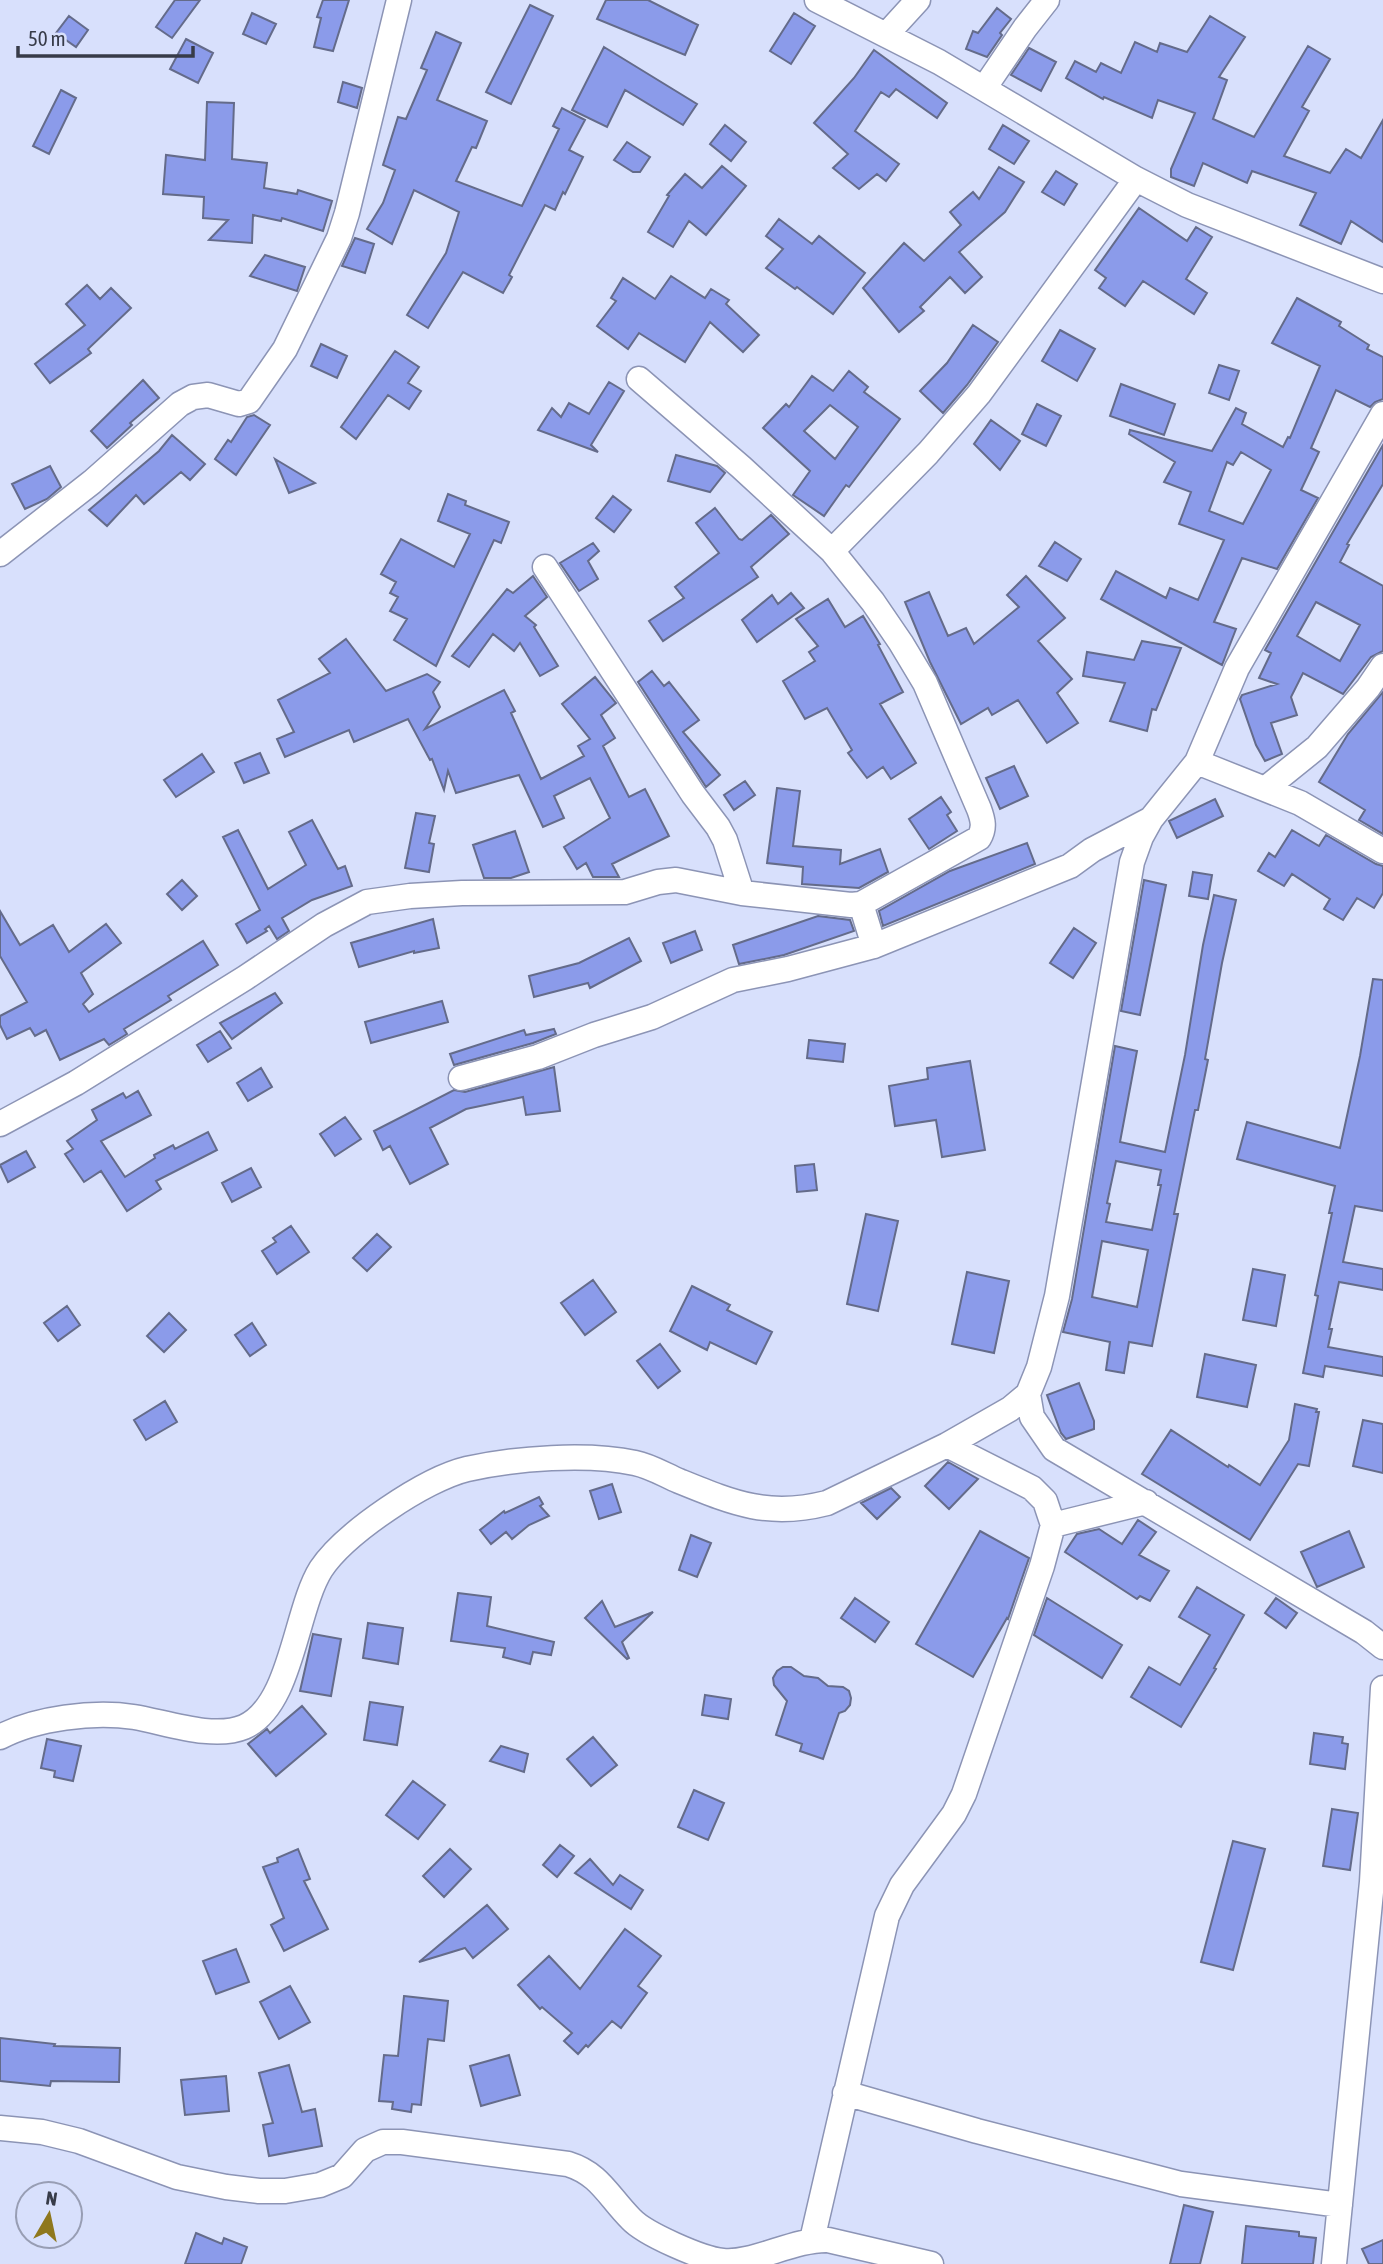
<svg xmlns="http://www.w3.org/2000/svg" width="1383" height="2264" viewBox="0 0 1383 2264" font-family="'Asap Condensed',sans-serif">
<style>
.building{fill:#8b9bea;stroke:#646b8a;stroke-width:2;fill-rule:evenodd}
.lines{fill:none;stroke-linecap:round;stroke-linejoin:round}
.minor-casing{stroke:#8c94b5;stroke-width:27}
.minor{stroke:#fff;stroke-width:24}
</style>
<rect width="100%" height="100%" fill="#d8e0fc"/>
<path class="building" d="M175,0h25l-28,38 -16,-11z
M323,0h26l-16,51 -19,-4 7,-29 -4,-1z
M606,0h42l50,25 -13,30 -88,-36z
M530,5l23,11 -42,88 -25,-12z
M997,8l14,11 -11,14 2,2 -15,22 -21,-8 7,-18 5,2z
M252,13l24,11 -10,20 -23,-10z
M794,13l21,13 -24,38 -21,-13z
M69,16l19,14 -12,17 -20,-14z
M1210,16l35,21 -26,40 8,3 -14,39 41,18 54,-91 22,13 -28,48 7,4 -25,45 46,17 16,-24 15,9 22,-38v122l-32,-21 -10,23 -41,-19 16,-32 -64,-22 -5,12 -44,-20 -9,23 -23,-9v-8l24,-56 -37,-13 -6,18 -48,-21 -1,2 -37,-21 9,-17 21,11 5,-9 20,10 14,-31 22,10 3,-9 27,9z
M436,32l25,11 -24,57 50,21 -11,27 -4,-1 -16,34 66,25 37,-77 -6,-3 9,-18 23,12 -16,30 14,7 -18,37 -2,-2 -8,18 -10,-5 -36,70 3,2 -9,16 -40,-21 -35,56 -21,-13 39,-62 13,-41 -45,-22 -22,54 -25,-15 16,-26 12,-33 -12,-5 15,-48 8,2 21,-49 -6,-2z
M186,39l27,14 -15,30 -28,-14z
M604,47l93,57 -14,21 -58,-35 -18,37 -35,-17z
M1029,48l27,14 -15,29 -30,-16z
M874,50l73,53 -10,15 -41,-29 -7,8 -8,-5 -26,39 44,33 -13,17 -9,-7 -18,15 -26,-21 15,-14 -34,-31 40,-45z
M343,82l19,6 -5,20 -19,-6z
M61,90l15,8 -27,56 -16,-8z
M207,102l27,1 -2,56 35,4 -3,25 33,6 1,-4 34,11 -9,30 -41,-13 -1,3 -28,-6 -1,28 -43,-3 19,-20 -25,-2 1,-21 -41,-3 3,-39 39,5z
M725,125l21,17 -15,19 -21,-17z
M1003,125l26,16 -15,23 -25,-15z
M627,142l23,15 -10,15h-7l-19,-12z
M722,166l24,20 -40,49 -17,-14 -16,26 -25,-15 21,-36 -2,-1 18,-21 17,14z
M999,167l25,15 -19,30 -46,40 23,25 -17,16 -15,-16 -30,30 4,4 -25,21 -36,-44 41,-45 20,18 37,-36 -11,-13 23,-20 6,7z
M1056,171l21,13 -13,21 -22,-13z
M1139,208l48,33 9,-14 16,10 -26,42 21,14 -13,21 -51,-33 -18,25 -26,-18 7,-10 -11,-8z
M779,219l33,25 7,-8 46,37 -32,41 -36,-27 -2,2 -29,-21 17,-19 -17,-13z
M355,238l19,6 -9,29 -23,-7z
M265,255l40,12 -8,24 -47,-15z
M671,276l34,22 6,-9 18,11 -3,4 33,31 -16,17 -33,-30 -25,40 -46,-29 -11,16 -31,-23 19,-25 -5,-3 12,-20 32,21z
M87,285l13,14 11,-11 20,20 -43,41 3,4 -41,30 -15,-19 50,-39 -19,-21z
M1297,298l44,24 -2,4 30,19 -2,4 16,8v42l-8,3 -5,5 -34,-17 -25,58 8,4 -18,38 17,8 -41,71 -35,-11 -28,64 22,7 -14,36 -121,-66 15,-28 50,27 4,-10 28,12 26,-60 -45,-16 12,-32 -27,-10 11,-20 -46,-28 1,-4 82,21 24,-43 10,5 -4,11 41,23 5,-10 2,1 30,-72 -48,-23zM1241,452l30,18 -28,54 -34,-13 18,-49 6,3z
M973,325l25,17 -31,43 -24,28 -23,-22 27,-28z
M1060,330l35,19 -18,32 -35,-20z
M321,344l26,12 -10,22 -26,-12z
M395,351l24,16 -11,16 13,8 -12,18 -21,-14 -32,44 -15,-12z
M1219,365l20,6 -10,29 -20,-7z
M849,371l19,16 -4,5 36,27 -51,68 -3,-2 -22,31 -31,-21 17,-24 -47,-43 23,-24 3,3 23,-31 21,15zM830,405l28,22 -23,32 -31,-28z
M143,380l16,18 -29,25 2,2 -25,23 -16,-17z
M609,382l15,9 -33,54 7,7 -60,-22 14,-22 9,9 8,-14 20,11z
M1121,384l54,20 -11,31 -54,-19z
M1037,404l24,12 -15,30 -24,-12z
M254,415l16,10 -34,50 -21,-16 13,-19 3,2 16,-25z
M991,420l29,21 -20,29 -26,-26z
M172,435l33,29 -15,16 -9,-8 -37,32 -8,-9 -29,31 -18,-16 70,-59z
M1383,445v39l-36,60 2,1 -9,17 43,24v65l-12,6 -28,37 -40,-21 -12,24 6,18 -26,8 11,31 -17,7 -9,-16 -16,-46 2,-4 35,-11 -18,-6 12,-25 -6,-3zM1316,602l44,23 -20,36 -43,-25z
M676,455l41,11 8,7 -15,19 -42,-11z
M275,459l40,24 -26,10z
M50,466l11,21 -14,12 -22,10 -13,-25z
M448,494l18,7 -1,4 44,17 -8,21 -7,-3 -58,126 -42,-26 13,-21 -17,-8 8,-14 -8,-4 6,-11 -15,-8 20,-35 53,28 16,-33 -32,-13z
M613,496l18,14 -17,22 -18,-14z
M715,508l24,31 3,1 29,-25 18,19 -38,33 7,10 -95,64 -14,-20 35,-23 -9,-11 44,-34 -23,-30z
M1055,542l26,17 -14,22 -28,-15z
M593,543l6,8 -11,10 10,18 -19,12 -19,-28z
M533,576l14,21 -22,19 11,9 -2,2 24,39 -18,10 -20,-33 -6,8 -21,-17 -24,33 -17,-11 55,-67 6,4z
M1026,576l39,42 -27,23 34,38 -15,14 21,30 -31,20 -29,-43 -26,15 -4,-7 -27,16 -31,-62 -25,-60 24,-10 19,44 18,-8 8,16 45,-37 -12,-12z
M791,593l13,15 -47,34 -15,-22 30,-25 6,9z
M828,599l17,28 18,-11 17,28 -2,1 25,47 -23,12 36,59 -25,16 -8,-12 -16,11 -19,-25 4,-3 -25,-42 -22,11 -22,-38 32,-20 -6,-9 9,-6 -22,-27z
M346,639l40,52 41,-17 13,8 -7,10 7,15 -15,22 79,-39 11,21 -4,2 30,66 43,-23 -6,-10 12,-7 -28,-35 33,-27 21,26 -15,12 14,23 -12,8 26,51 16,-8 24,47 -57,28 7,13h-26l-7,-14 -9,6 -13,-22 46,-29 -20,-40 -36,18 10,22 -21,9 -24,-52 -63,18 -8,-22 -4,19 -12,-31 -2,1 -22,-41 -54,23 -5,-12 -64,27 -8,-18 17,-7 -16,-32 52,-27 -11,-14z
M1142,641l39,7 -25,62 -4,-1 -5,22 -37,-10 15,-38 -42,-7 4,-24 47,8z
M652,671l12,15 5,-4 30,38 -16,12 37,43 -14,12 -68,-105z
M1383,692v142l-24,-14 6,-10 -46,-28 29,-48z
M260,753l9,20 -25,10 -9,-20z
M202,754l12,18 -38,25 -12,-17z
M1014,766l14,30 -28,13 -14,-31z
M745,781l10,14 -21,15 -10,-15z
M777,788l23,3 -7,55 48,4 -1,14 40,-15 8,23 -29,16 -57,-4 1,-17 -36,-4z
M941,797l10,15 -4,3 10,16 -28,18 -20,-30z
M1215,799l8,17 -46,22 -8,-17z
M416,813l19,3 -6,27 5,1 -5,28 -24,-4z
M312,820l26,49 7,-3 7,20 -40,14 -30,18 7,13 -12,8 -8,-13 -4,3 2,2 -20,12 -11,-19 24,-14 -37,-73 15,-7 30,59 38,-24 -17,-33z
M1292,830l27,16 7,-11 50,29 7,2v27l-9,15 -17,-10 -14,22 -19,-11 6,-10 -38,-25 -8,12 -26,-15 11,-18 6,4z
M515,831l14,41 -18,6h-27l-11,-33z
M1027,843l8,21 -152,62 -4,-15 71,-40z
M1193,872l19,3 -4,24 -19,-3z
M182,880l15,16 -15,14 -15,-16z
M1144,880l22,5 -26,130 -19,-4z
M1214,895l22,5 -14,63 -17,96 3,1 -10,50h-3l-21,104h4l-26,132 -23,-4 -5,31 -18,-3 4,-28 -47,-10 9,-33 43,-253 22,5 -17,91 45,10 20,-97 18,-110zM1116,1161l45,9 -3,15h3l-9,45 -46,-8 4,-18 -3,-1zM1102,1241l46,9 -11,57 -45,-10z
M0,911l20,34 33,-20 16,27 37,-28 15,19 -40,30 12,21 -10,10 6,8 114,-71 15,24 -50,31 3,4 -47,29 3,5 -18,11 -5,-6 -44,21 -14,-30 -11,6 -5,-8 -23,11 -7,-14v-9l27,-14 -27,-46z
M818,916l32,4 4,11 -70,24 -45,9 -6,-19z
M433,919l6,29 -25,5v-2l-55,16 -8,-24z
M1074,928l22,15 -23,35 -23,-15z
M695,931l7,19 -31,13 -8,-20z
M629,938l12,23 -51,27 -2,-5 -54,14 -5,-21 50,-13z
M1373,979l10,1v231l-28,-5 -12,56 40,7v21l-44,-8 -10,47h3l-4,18 55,10v19l-58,-10 -2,11 -20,-4 15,-77 -3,-1 17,-82h-3l6,-27 -98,-27 10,-37 93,26 20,-92z
M275,993l7,10 -50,36 -12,-16z
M442,1001l6,21 -77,21 -6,-21z
M554,1029l2,5 -23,9 -79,22 -4,-11 74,-24 2,5z
M220,1031l11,17 -23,14 -11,-17z
M809,1040l36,4 -2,18 -36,-4z
M970,1061l15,89 -43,7 -6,-37 -41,6 -6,-40 39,-7 -1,-11z
M554,1067l6,44 -34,4 -3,-18 -57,12 -36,19 18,36 -38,20 -20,-38 -7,4 -9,-19 80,-41 11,2z
M261,1068l11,19 -24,14 -11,-18z
M138,1091l13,24 -50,26 24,36 30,-19 -1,-3 19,-10 2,4 33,-17 9,18 -61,31 5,8 -34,22 -26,-40 -17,11 -19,-28 8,-5 -6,-8 30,-21 -5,-10 31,-17 3,5z
M345,1117l16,22 -26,17 -15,-22z
M26,1151l9,16 -27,15 -8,-17z
M814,1164l3,26 -20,2 -2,-26z
M251,1168l10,19 -29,15 -10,-19z
M866,1214l32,7 -20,90 -31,-7z
M291,1226l18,26 -32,22 -15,-23 14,-9 -3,-4z
M377,1234l14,13 -24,24 -14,-13z
M1253,1269l32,6 -9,51 -33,-6z
M967,1272l42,9 -15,72 -42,-9z
M593,1280l23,32 -31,23 -24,-32z
M692,1286l38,19 -3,5 45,22 -16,32 -46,-22 -3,8 -37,-19z
M67,1306l13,19 -22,16 -14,-18z
M169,1313l17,17 -22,22 -17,-16z
M252,1323l14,22 -16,11 -15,-21z
M660,1344l20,27 -22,17 -21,-27z
M1205,1354l51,11 -9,42 -50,-10z
M1079,1383l15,38v8l-28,10 -5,-6 -14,-38z
M165,1401l12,21 -31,18 -12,-20z
M1295,1404l22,5 -1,3h3l-10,54 -11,-2 -48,76 -108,-66 29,-44 57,37 1,-2 31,20 29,-45z
M1363,1420l20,4v49l-30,-7z
M948,1462l30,17 -29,30 -24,-23z
M612,1484l9,28 -22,7 -9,-28z
M891,1488l9,9 -23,22 -16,-16z
M539,1497l4,7 -3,2 9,10 -20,9 -17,14 -6,-7 -15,12 -11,-14 24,-19 1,2z
M1138,1520l18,12 -17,23 30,16 -19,30 -10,-5 -3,3 -72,-47 12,-18 22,-5 23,15z
M980,1531l49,27 -21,61 -1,-1 -34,59 -57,-33z
M1349,1531l15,36 -47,20 -16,-35z
M691,1535l20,8 -14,34 -18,-7z
M1197,1587l47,28 -30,53 2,1 -35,58 -50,-30 18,-30 31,18 30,-50 -31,-18z
M458,1593l33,4 -4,29 67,16 -3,13 -18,-3 -3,12 -27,-7 2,-9 -54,-7z
M855,1598l34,24 -14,20 -34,-24z
M1047,1598l75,47 -20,33 -68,-43z
M1276,1598l21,15 -11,15 -21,-15z
M602,1601l13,26 38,-15 -31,30 7,16 -2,1 -42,-41z
M368,1623l35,5 -5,36 -35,-6z
M313,1634l28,5 -10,57 -31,-5z
M783,1667h8l13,9 14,2 10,8 15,1 6,4 2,7 -1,7 -5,6 -6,2 -16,46 -23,-8 2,-7 -26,-9 11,-34 -13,-16 -1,-7 4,-7z
M705,1695l26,4 -3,20 -26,-4z
M370,1702l33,5 -6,38 -33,-5z
M302,1706l24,28 -50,42 -28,-32 19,-15 3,4z
M1314,1733l29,4 -1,6 6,1 -3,25 -35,-5z
M593,1737l24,28 -26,21 -24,-27z
M47,1739l34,7 -8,35 -19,-4 1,-6 -14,-3z
M501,1746l27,8 -4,18 -34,-11z
M413,1781l32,24 -27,34 -32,-24z
M694,1790l30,13 -16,37 -30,-13z
M1332,1809l26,4 -8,57 -27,-4z
M1233,1841l32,8 -32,121 -32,-8z
M560,1845l14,11 -17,21 -14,-12z
M298,1849l12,30 -6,2 24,48 -44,22 -13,-26 13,-7 -21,-51 15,-5 -1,-4z
M450,1849l21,20 -27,28 -21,-21z
M590,1859l23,26 7,-10 23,15 -12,19 -56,-36z
M487,1905l21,24 -35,29 -8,-10 -46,14z
M625,1929l36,27 -23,30 9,7 -26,35 -9,-7 -24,26 -2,-2 -8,9 -14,-13 8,-8 -30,-26 -2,2 -22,-24 31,-29 31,33z
M236,1949l13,33 -33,12 -13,-33z
M290,1986l20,36 -31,17 -19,-37z
M404,1996l44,5 -4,40 -16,-2 -7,66 -9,-1 -1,8 -19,-3 1,-7 -14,-1 5,-46 14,1z
M0,2038l55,6 -1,2 66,2 -1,34 -68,-1 -1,5 -50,-5z
M509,2055l11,40 -39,11 -11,-40z
M289,2065l13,47 13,-3 7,37 -53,10 -6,-31 10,-2 -14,-50z
M226,2076l3,35 -44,4 -4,-35z
M1184,2205l29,7 -13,52h-30z
M1246,2226l53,6v4l17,2 -3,26h-71z
M196,2233l26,11 2,-6 23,9 -6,17h-56z
M1383,2240v24h-14l-7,-15z"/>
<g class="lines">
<g class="minor-casing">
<path id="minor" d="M817,0l122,62 197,117 51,26 196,76
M886,35l32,-35
M985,87l40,-59 22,-28
M639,379l102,88 91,84 41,51 28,41 24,40 54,126c4,11 6,19 0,29l-118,66
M1383,414l-146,254 -40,94 -46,57 -10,18 -9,25 -75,434 -18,71 -11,27 4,23 22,32 310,183 19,15
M832,551l96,-98 51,-59 157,-215
M0,554l92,-72 88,-78 13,-7 15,-2 31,9 10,-3 36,-52 54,-111 8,-25 52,-213
M545,567l148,227 25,33 7,13 17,53 109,12 10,-1 13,42
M1197,762l103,41 83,48
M1265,789l52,-42 51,-59 15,-22
M461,1078l77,-21 56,-22 58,-18 81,-37 55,-11 86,-23 196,-80 22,-16 59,-31
M0,1124l76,-41 169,-105 79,-53 43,-23 43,-6 52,-3 163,-1 33,-10 18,-2 66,13
M947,1445l63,-36 18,-15
M0,1737c36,-19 93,-26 134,-20 31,5 79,23 110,10 48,-21 51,-117 77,-158 24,-36 104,-90 146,-100 48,-11 121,-16 168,-6 15,3 30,12 44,18 54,22 89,37 148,22l120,-58 85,43 13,13 8,24 93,-23
M845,2093l132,38 204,53 159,21
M0,2128l42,4 37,9 98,36 49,10 33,4h26l35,-6 22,-9 23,-26 18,-8h19l166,22c32,10 40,32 63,55 14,15 71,40 92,42 30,3 71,-22 105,-21l103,24
M812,2240l75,-324 15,-31 52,-71 10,-20 78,-228 11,-41
M1334,2264l38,-382 11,-194"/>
</g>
<use href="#minor" class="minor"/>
</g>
<g transform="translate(49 2215) rotate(9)"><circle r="33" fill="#d8e0fc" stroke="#989eb4" stroke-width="2"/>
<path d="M0-5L12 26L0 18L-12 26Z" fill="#8f781d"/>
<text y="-10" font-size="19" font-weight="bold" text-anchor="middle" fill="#373b48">N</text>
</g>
<path d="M18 46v10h175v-10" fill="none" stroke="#373b48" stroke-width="3.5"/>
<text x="28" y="46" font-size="21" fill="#373b48" stroke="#d8e0fc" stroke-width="5" paint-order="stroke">50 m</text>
</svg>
